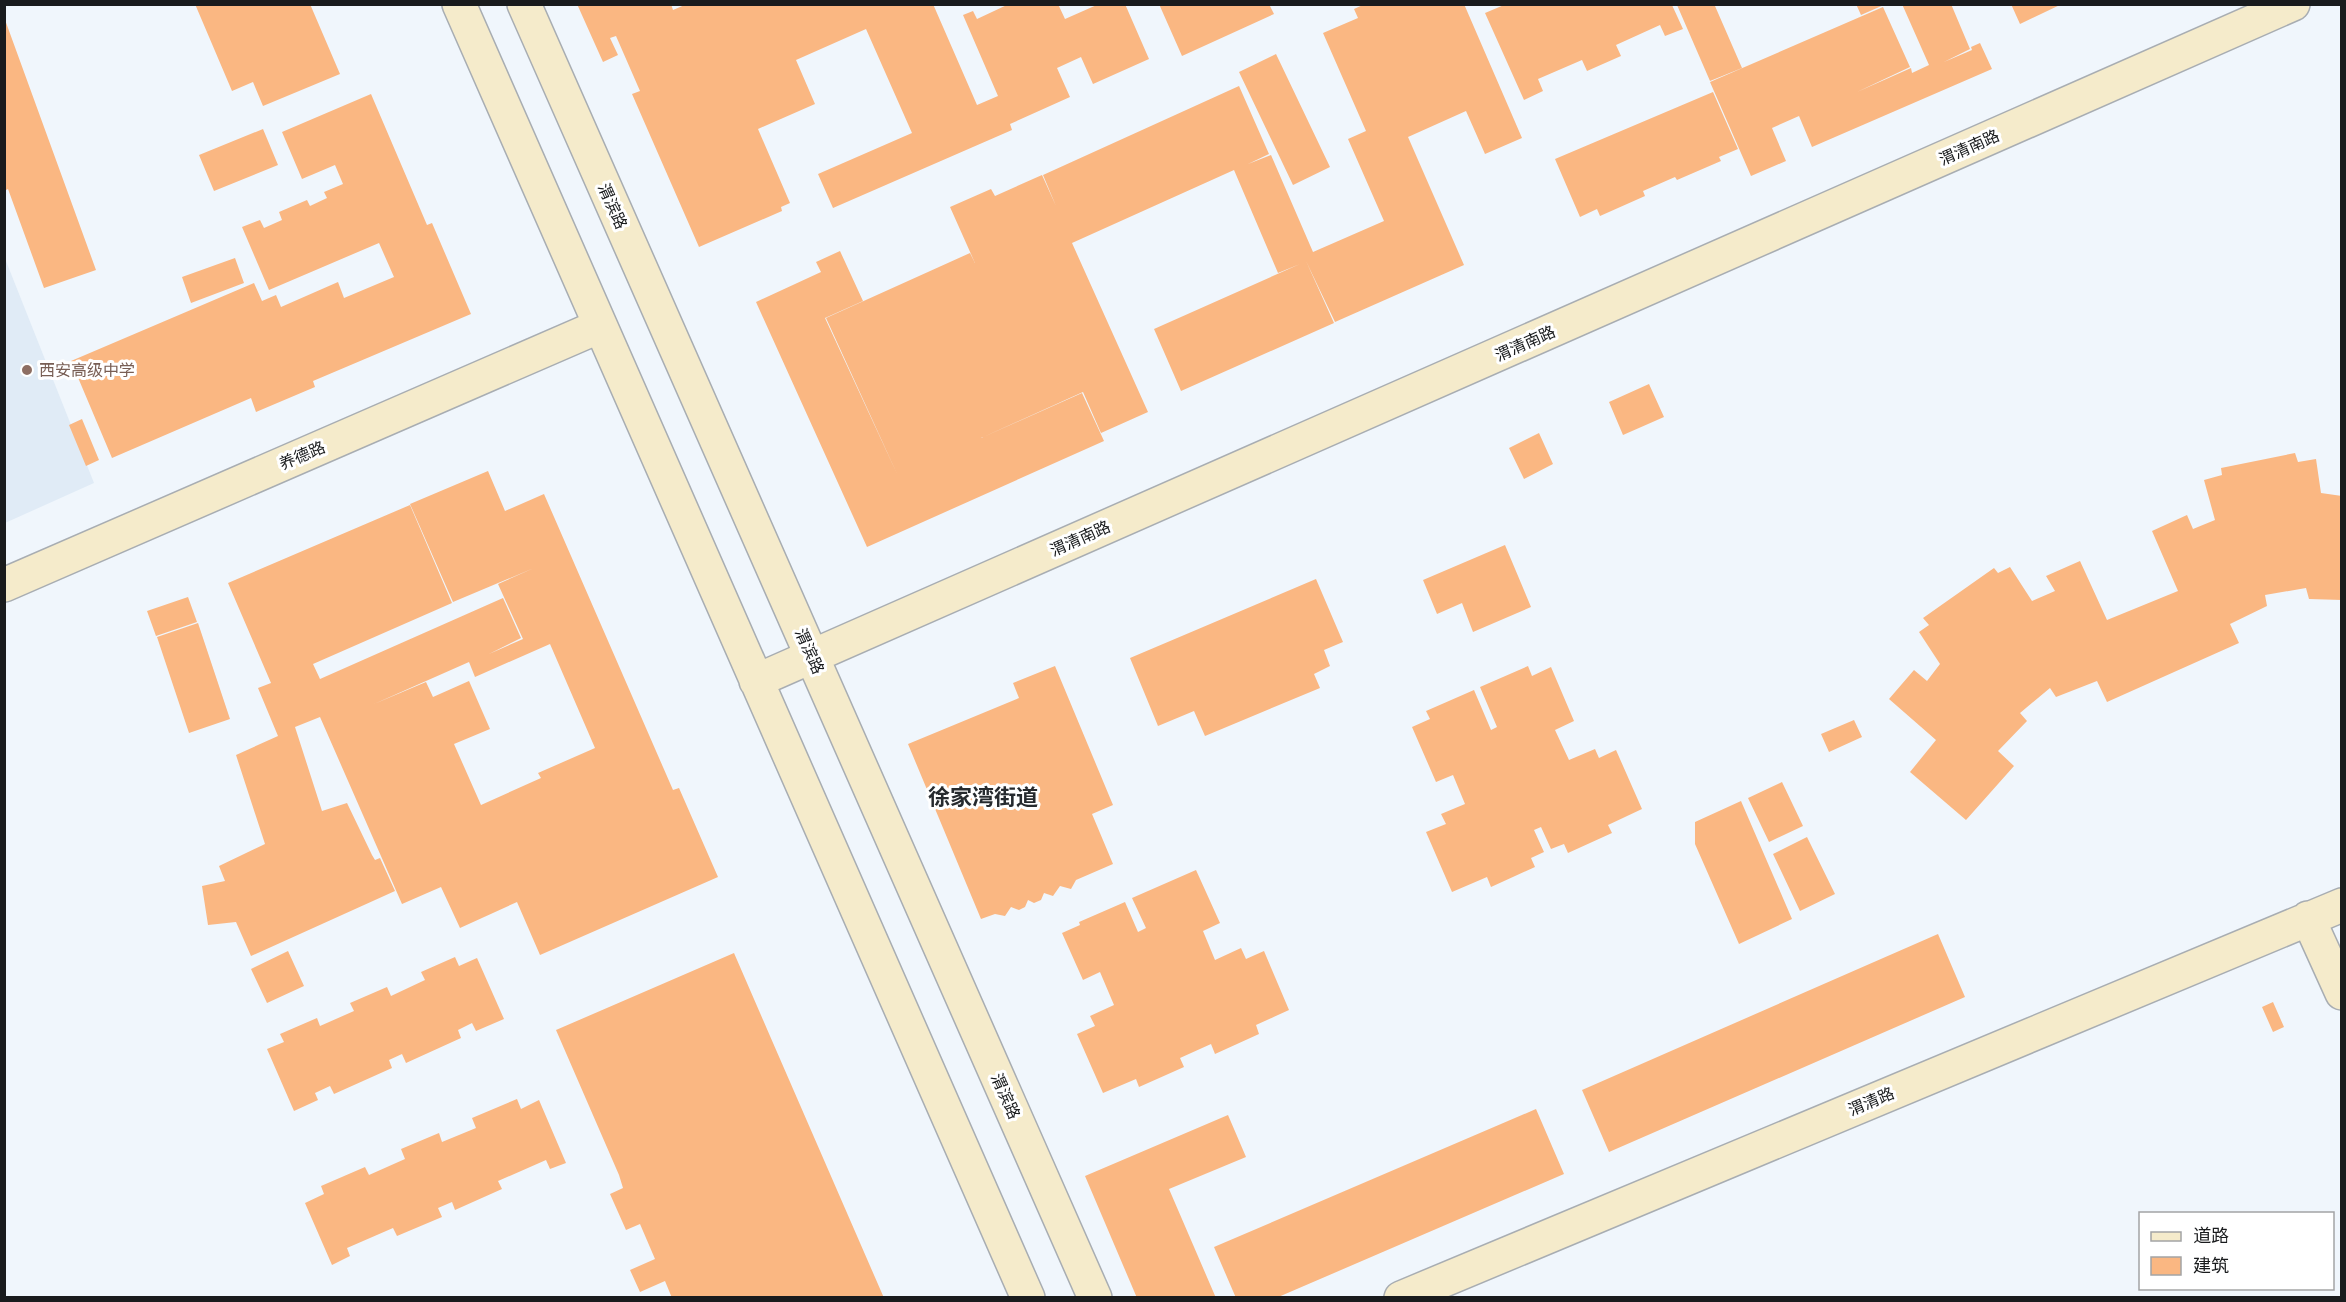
<svg xmlns="http://www.w3.org/2000/svg" width="2346" height="1302" viewBox="0 0 2346 1302" font-family="Ubuntu,'Noto Sans SC',sans-serif">
<style>
.built{fill:#e0ebf6}
.building{fill:#fab782;fill-rule:evenodd}
.lines{fill:none;stroke-linecap:round;stroke-linejoin:round}
.secondary-casing{stroke:#a8adb2;stroke-width:36}
.secondary{stroke:#f5ebcb;stroke-width:33}
.education-dot{fill:#8d6e63;stroke:#fff;stroke-width:2}
.labels{text-anchor:middle;stroke-width:6;stroke-linejoin:round;paint-order:stroke}
.street-label{font-size:16px;fill:#191b1d;stroke:#fff}
.education-label{font-size:16px;fill:#785e54;stroke:#fff;text-anchor:start}
.district-label{font-size:22px;font-weight:bold;fill:#262a2e;stroke:#fff}
</style>
<rect width="100%" height="100%" fill="#f0f6fc"/>
<path class="built" d="M4,256l90,227 -89,40h-1z"/>
<path class="building" d="M195,4h115l30,70 -77,32 -10,-24 -21,9z
M577,4h94l2,6 14,-6h246l44,101 21,-9 -35,-81 10,-4 4,8 32,-15h49l7,15 34,-15h26l24,55 -56,25 -12,-27 -24,11 13,29 -60,27 2,6 -179,78 -15,-34 94,-41 -46,-104 -70,31 19,44 -57,25 32,74 -9,4 1,4 -83,36 -67,-153 8,-3 -24,-55 -6,2 8,17 -15,7z
M1159,4h110l5,10 -92,42z
M1365,4h99l58,134 -37,16 -19,-43 -58,26 56,128 -129,57 -29,-61 28,62 -153,68 -27,-62 146,-65 -22,9 -44,-103 -162,73 76,169 -47,21 -18,-41 -102,46 101,-45 22,48 -237,106 -111,-245 65,-30 -5,-10 24,-11 23,50 -38,17 73,158 -72,-158 144,-65 5,10 -25,-56 41,-18 4,7 47,-21 14,31 -13,-31 196,-89 30,68 -21,10 23,-9 42,97 71,-31 -36,-82 18,-8 -43,-98 35,-15 -4,-9z
M1856,4h30l-25,11z
M1902,4h49l19,45 -26,13 28,-12 -1,-3 9,-4 12,26 -180,78 -13,-31 -27,12 14,33 -35,15 -41,-94 173,-75 27,60 -53,25 54,-24 1,5 17,-8z
M2011,4h51l-42,20z
M1504,5h168l11,24 -18,7 -5,-11 -44,20 5,11 -34,15 -5,-11 -44,19 5,12 -19,9 -39,-87z
M1677,5h42l-4,1 27,62 -32,13z
M4,17l92,253 -52,18 -36,-99 -4,2z
M1276,54l54,113 -37,18 -54,-113z
M1713,92l25,57 -19,8 2,4 -44,19 -2,-3 -32,14 2,5 -45,20 -3,-7 -17,8 -25,-58z
M371,94l56,131 5,-2 39,91 -158,67 2,6 -59,25 -5,-14 -139,60 -41,-97 183,-78 8,18 14,-6 5,12 57,-25 6,16 50,-21 -15,-34 -110,47 -27,-63 18,-7 4,8 18,-8 -3,-8 28,-12 3,6 17,-8 -3,-6 19,-8 -8,-19 -33,14 -20,-47z
M263,129l15,36 -64,26 -15,-36z
M235,258l9,25 -53,20 -9,-26z
M1649,384l15,33 -41,18 -14,-33z
M82,419l17,41 -13,6 -17,-41z
M1539,433l14,31 -29,15 -15,-31z
M2295,453l3,9 18,-3 5,34 21,3v104l-33,-1 -3,-11 -41,7 2,11 -37,18 9,19 -132,59 -10,-21 -41,16 -6,-9 -30,25 7,8 -29,30 16,15 -48,54 -56,-48 26,-32 -47,-41 25,-29 13,11 13,-17 -21,-32 10,-7 -6,-7 71,-50 4,5 12,-6 22,34 23,-10 -9,-15 34,-15 27,59 71,-29 -26,-60 35,-16 6,14 22,-9 -11,-40 18,-5 -1,-7z
M488,471l17,40 39,-17 129,296 6,-2 39,89 -178,78 -23,-53 -57,26 -19,-41 -39,17 -82,-187 -25,10 27,84 25,-8 25,52 3,5 5,-2 15,33 -144,65 -15,-34 -28,3 -6,-39 23,-5 -6,-15 46,-22 -29,-89 42,-19 -20,-48 13,-5 -43,-100 182,-78 42,98 -139,61 7,15 183,-81 18,40 -32,16 34,-15 -25,-55 36,-16 -81,34 -43,-98zM550,644l45,104 -57,25 3,5 -60,27 -27,-61 36,-15 -21,-48 -36,16 -7,-15 -52,22 95,-42 6,15z
M1505,545l26,62 -58,25 -11,-29 -25,11 -14,-34z
M1316,579l27,63 -19,8 6,16 -16,8 6,14 -115,48 -11,-25 -36,15 -28,-68z
M188,597l9,25 -41,14 -9,-25z
M198,623l32,96 -41,14 -32,-96z
M1055,666l58,139 -21,9 21,50 -37,16 -5,9 -11,-3 -7,10 -9,-3 -3,7 -7,3 -6,-3 -3,7 -6,3 -8,-3 -6,9 -10,-2 -14,5 -73,-175 111,-46 -6,-15z
M1528,666l4,10 19,-9 23,54 -19,9 14,30 26,-11 4,9 17,-8 26,59 -34,16 4,8 -44,20 -4,-9 -13,5 -10,-22 -7,3 10,22 -13,6 4,9 -44,20 -4,-10 -35,15 -26,-60 20,-8 -5,-10 24,-10 -12,-29 -17,7 -24,-55 18,-8 -4,-8 48,-21 17,40 6,-3 -17,-40z
M1854,720l8,17 -33,15 -8,-18z
M1782,782l21,44 -34,16 -21,-44z
M1741,801l51,118 -53,25 -44,-100v-22z
M1807,837l28,57 -35,17 -27,-57z
M1196,870l24,53 -17,8 12,29 26,-12 5,11 18,-8 25,59 -33,15 3,9 -44,20 -4,-10 -31,14 4,9 -45,20 -3,-8 -33,14 -26,-59 18,-8 -5,-10 24,-11 -14,-33 -17,8 -21,-47 18,-8 -1,-3 46,-20 13,30 8,-4 -14,-30z
M1938,934l27,63 -356,155 -27,-62z
M288,951l16,35 -37,17 -16,-34z
M734,953l36,83 114,262h-212l-7,-17 -25,11 -10,-22 25,-11 -15,-35 -14,6 -16,-36 13,-6 -4,-13 -63,-145z
M455,957l4,9 18,-8 27,61 -28,12 -4,-8 -14,7 3,8 -55,25 -4,-9 -13,6 3,8 -58,26 -4,-8 -15,7 3,7 -24,11 -27,-62 17,-7 -4,-8 37,-16 3,8 34,-15 -4,-8 37,-16 4,9 34,-16 -4,-8z
M2273,1002l11,25 -11,5 -11,-25z
M517,1099l4,10 18,-9 27,63 -16,6 -4,-9 -48,21 4,8 -47,21 -3,-8 -14,6 4,9 -45,19 -4,-8 -46,20 3,8 -18,9 -27,-62 19,-9 -3,-8 44,-19 4,8 36,-16 -4,-10 38,-16 3,9 34,-14 -4,-10z
M1536,1109l28,65 -288,124h-40l-22,-51z
M1228,1115l18,42 -77,32 47,109h-79l-52,-122z"/>
<g class="lines">
<g class="secondary-casing">
<path id="secondary" d="M459,4l569,1294
M524,4l571,1294
M4,585l596,-259
M756,681l1537,-677
M2308,918l34,75
M1401,1298l941,-393"/>
</g>
<use href="#secondary" class="secondary"/>
</g>
<circle class="education-dot" cx="27" cy="370" r="6"/>
<g class="labels">
<g class="street-label">
<text transform="translate(1969 147) rotate(-24)" y="6">渭清南路</text>
<text transform="translate(613 206) rotate(66)" y="6">渭滨路</text>
<text transform="translate(1525 343) rotate(-24)" y="6">渭清南路</text>
<text transform="translate(302 455) rotate(-23)" y="6">养德路</text>
<text transform="translate(1080 538) rotate(-24)" y="6">渭清南路</text>
<text transform="translate(810 651) rotate(66)" y="6">渭滨路</text>
<text transform="translate(1006 1096) rotate(66)" y="6">渭滨路</text>
<text transform="translate(1871 1101) rotate(-23)" y="6">渭清路</text>
</g>
<g class="education-label">
<text x="39" y="376">西安高级中学</text>
</g>
<g class="district-label">
<text x="983" y="805">徐家湾街道</text>
</g>
</g>
<rect width="2346" height="1302" fill="none" stroke="#191b1d" stroke-width="12"/>
<rect x="2139" y="1212" width="195" height="78" fill="#ffffff" stroke="#a3a4a5" stroke-width="1.5"/>
<rect x="2151" y="1232" width="30" height="9" fill="#f5ebcb" stroke="#a3a4a5" stroke-width="1.5"/>
<text x="2193" y="1242" font-size="18" fill="#191b1d">道路</text>
<rect x="2151" y="1257" width="30" height="18" fill="#fab782" stroke="#a3a4a5" stroke-width="1.5"/>
<text x="2193" y="1272" font-size="18" fill="#191b1d">建筑</text>
</svg>
